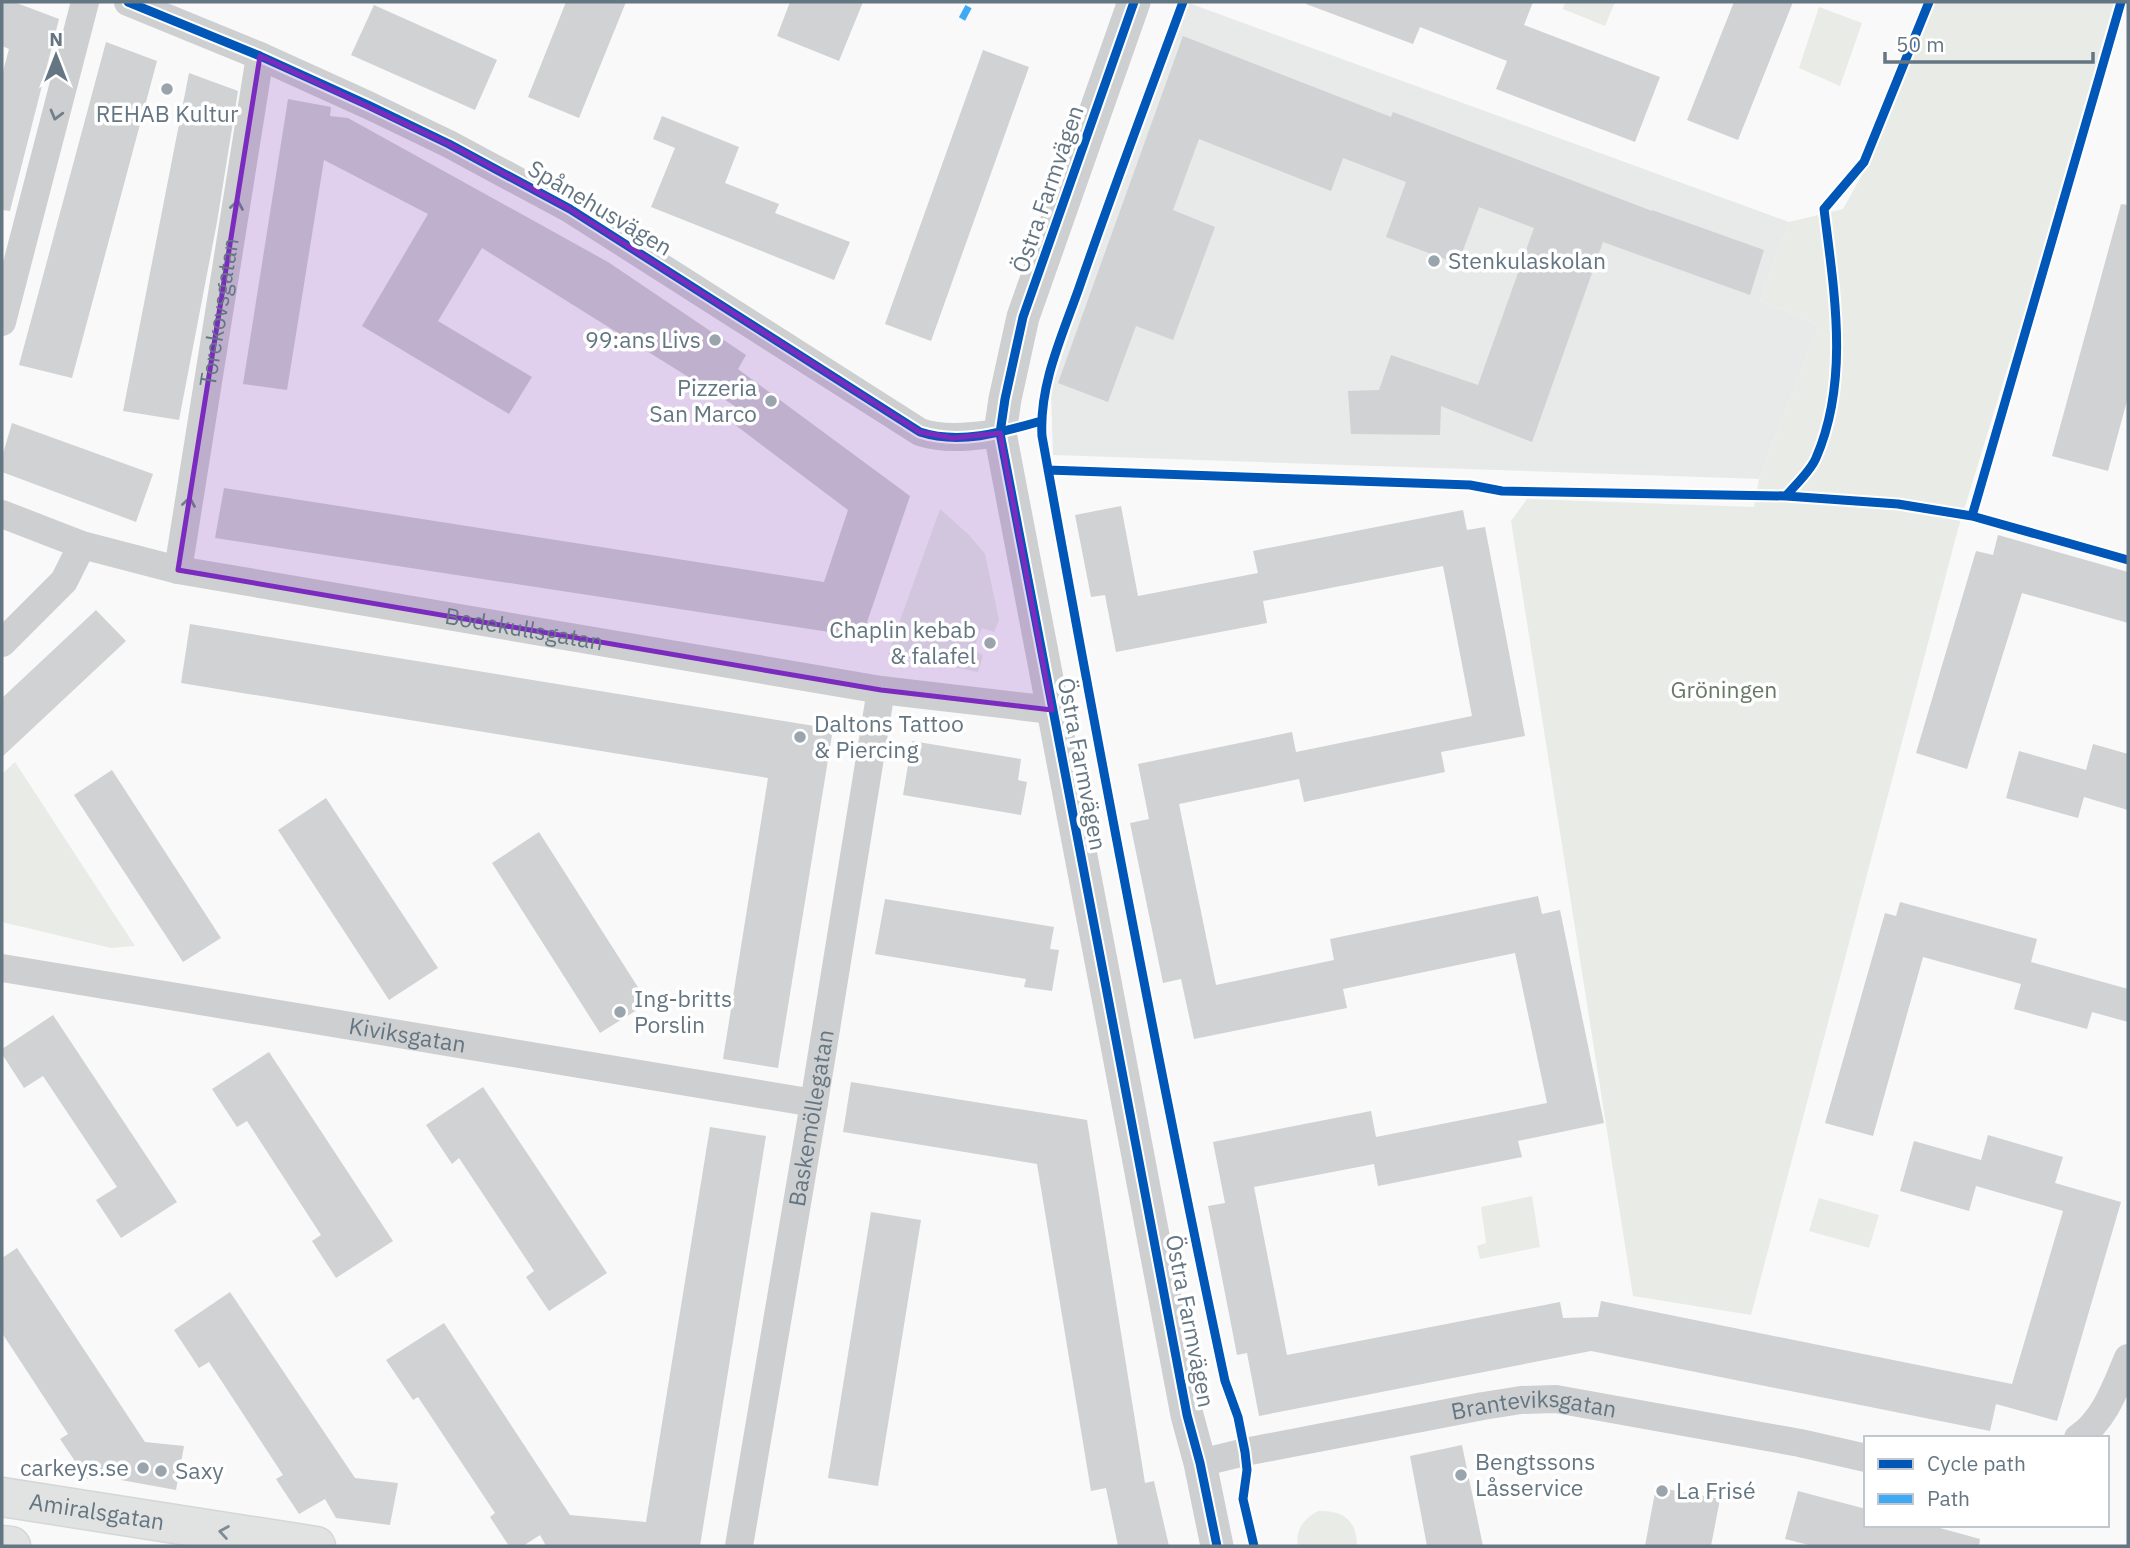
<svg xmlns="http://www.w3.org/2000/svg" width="2130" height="1548" viewBox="0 0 2130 1548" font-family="'IBM Plex Sans',sans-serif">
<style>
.built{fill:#e8e9e9}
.green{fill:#e8ebe6}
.building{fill:#d0d2d3}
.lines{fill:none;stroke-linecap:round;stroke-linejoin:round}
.secondary-casing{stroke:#d5d6d7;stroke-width:41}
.minor{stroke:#cecfd0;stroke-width:28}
.tertiary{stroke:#cecfd0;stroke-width:33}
.secondary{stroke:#e1e2e2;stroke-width:38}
.quiet{stroke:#3fa9f5;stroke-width:7;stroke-dasharray:14 7;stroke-linecap:butt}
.cycleway-casing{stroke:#fff;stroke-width:13}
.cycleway{stroke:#0057b8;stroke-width:9}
.oneway{stroke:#707f8b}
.oneway2{stroke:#7e8c96}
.marked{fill:#7b2cbf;fill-opacity:0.2;stroke:#7b2cbf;stroke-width:5;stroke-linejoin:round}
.poi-dot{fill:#99a4ac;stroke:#fff;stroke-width:2.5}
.labels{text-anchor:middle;stroke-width:7;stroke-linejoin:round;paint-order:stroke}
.poi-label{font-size:23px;fill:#657683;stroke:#fff;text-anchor:start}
.street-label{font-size:23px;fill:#657683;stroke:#fff}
.park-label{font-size:23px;fill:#687a64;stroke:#fff}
</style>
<rect width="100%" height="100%" fill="#f9f9f9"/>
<path class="built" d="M1178,2h8l603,220 -29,79 59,24 -60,154 -706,-24 -2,-65z"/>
<path class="green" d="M1565,2h50l-10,24 -42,-17z
M1934,2h180l-88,306 -68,221 -207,786 -118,-19 -122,-775 16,-22 227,8 5,-28 60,-154 -59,-24 29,-79 54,-13 30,-54z
M1819,7l43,16 -22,63 -41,-18z
M940,509l29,26 16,19 14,66 -5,12 -12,-4 -9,22 10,5 -5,17 -90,-18z
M15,762l120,184 -24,2 -109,-26v-148z
M1532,1196l8,51 -60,12 -3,-13 9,-3 -5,-36z
M1819,1198l60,17 -10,33 -60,-17z
M1318,1511c25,-1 39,9 39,35h-59c-3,-17 6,-27 20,-35z"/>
<path class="building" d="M2,2h12l45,17 -49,192 -8,-1v-135l7,-26 -7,-3z
M566,2h60l-47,116 -51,-21z
M790,2h73l-24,59 -62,-25z
M1307,2h226l-9,23 136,52 -25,65 -139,-53 11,-28 -87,-34 -7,17 -107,-40z
M1734,2h59l-55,138 -51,-20z
M374,5l123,55 -22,50 -124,-55z
M1183,36l208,81 2,-5 259,99v-1l112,40 -14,45 -147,-53 -71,200 -91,-36 -1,29 -89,-1 -3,-43 31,-1 12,-35 87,30 56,-157 -55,-21 -21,57 -72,-27 20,-55 -63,-24 -12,33 -132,-52 -26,71 42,17 -42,113 -37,-14 -28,76 -50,-19z
M106,42l51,19 -85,317 -53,-13z
M983,50l46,17 -98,274 -46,-17z
M189,73l49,18 -21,131 -38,198 -56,-9z
M288,99l43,8 -1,9 18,2 260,144 138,93 -8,14 172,127 -48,141 -647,-99 9,-50 600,94 24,-72 -118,-89 8,-13 -256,-160 -44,73 94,56 -23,37 -147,-88 66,-112 -104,-54 -37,230 -44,-6z
M662,116l77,31 -14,36 54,21 -4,9 75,29 -16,38 -183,-73 24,-59 -22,-9z
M2121,204l7,1v192l-20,74 -56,-15z
M12,423l141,51 -17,48 -134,-50v-15z
M1121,506l17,90 120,-23 -5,-22 210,-41 4,20 18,-3 40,209 -84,16 4,20 -141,30 -5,-23 -120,25 37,181 118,-25 -4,-21 208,-43 4,18 18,-4 44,213 -86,18 4,16 -144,29 -4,-22 -120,23 33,168 273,-53 3,16 35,-1 3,-16 411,83 51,-173 -87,-25 -7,25 -69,-20 14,-50 67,19 7,-25 75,22 -8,26 66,19 -64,219 -61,-17 -6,27 -399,-80 -332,65 -12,-63 -10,2 -29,-149 17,-3 -12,-61 158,-31 5,26 171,-34 -32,-150 -172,36 4,19 -153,31 -13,-60 -18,4 -33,-160 19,-4 -11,-55 154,-32 4,20 176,-36 -29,-150 -180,35 4,22 -151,29 -11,-57 -14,2 -16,-82z
M1998,535l130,37v51l-106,-30 -55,176 -51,-16 60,-202 17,4z
M96,610l30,31 -124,116v-59z
M190,624l643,105 -55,339 -55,-9 45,-281 -587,-95z
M912,741l109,18 -3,21 9,2 -6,33 -118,-20z
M2093,744l35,10v56l-44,-13 -6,21 -72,-20 13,-47 67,19z
M112,770l109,168 -38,24 -109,-167z
M326,798l112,170 -49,32 -111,-170z
M539,832l109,171 -48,30 -108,-170z
M885,899l169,28 -4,22 9,1 -7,41 -28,-4 2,-8 -151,-25z
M1900,902l137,37 -6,23 97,27v33l-36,-10 -5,17 -73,-20 7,-25 -98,-27 -50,179 -48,-13 60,-210 11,3z
M53,1015l124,187 -56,36 -25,-38 21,-13 -74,-111 -19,12 -22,-34v-5z
M269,1052l124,189 -57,37 -24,-37 9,-6 -74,-114 -10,6 -25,-38z
M851,1082l236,38 58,363 9,-2 15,65h-51l-12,-58 -15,3 -54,-327 -194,-32z
M483,1087l124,186 -58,38 -23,-34 8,-6 -75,-113 -7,6 -26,-39z
M710,1127l56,9 -66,410h-154l-6,-11 -17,11h-14l-19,-29 5,-4 -77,-116 -5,3 -27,-40 58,-37 126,192 76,7z
M871,1212l50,8 -43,266 -50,-8z
M17,1248l128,194 39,4 -8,44 -55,-10 -7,-18 -27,17 -27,-40 8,-5 -66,-101v-75z
M230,1292l125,186 43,5 -8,42 -54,-7 -11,-19 -26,15 -23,-35 7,-4 -74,-113 -10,6 -25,-38z
M1462,1445l21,101h-56l-17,-90z
M1656,1487l64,12 -9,47h-66z
M1798,1491l68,18v16h63l51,14 -1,7h-166l-28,-7z"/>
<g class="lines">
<g class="secondary-casing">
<g id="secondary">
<path id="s6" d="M2,1497l314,49"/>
<path d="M2,1545l9,1"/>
</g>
</g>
<g class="minor">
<path d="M128,2l132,54 108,49 81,39 121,65 350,223c27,9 53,4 80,1"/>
<path d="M2,322l83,-320"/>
<path id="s1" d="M2,514l80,31 96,25 703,120 171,20"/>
<path id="s2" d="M178,570l82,-514"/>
<path d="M2,643l62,-62 18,-36"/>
<path id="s3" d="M2,968l812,135"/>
<path d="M2078,1438c27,-18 38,-52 50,-80"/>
<path id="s4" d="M1200,1463l45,-11 238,-46 38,-6 35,-1 244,44 66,15"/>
<path id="s5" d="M739,1546l75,-443 67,-413"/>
</g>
<path class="tertiary" d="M1134,2l-111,315 -18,82 -5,34c61,328 127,654 187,982l13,48 17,83"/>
<use href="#secondary" class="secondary"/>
<path class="quiet" d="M962,19l9,-17"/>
<g class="cycleway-casing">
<path id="cycleway" d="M128,2l132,54 108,49 81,39 121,65 350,223c40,13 83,0 121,-11
M1134,2l-111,315 -18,82 -5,34c61,328 127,654 187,982l13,48 17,83
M1183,2c-35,95 -71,190 -104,286 -17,48 -40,97 -37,148 57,316 116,631 183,945l13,36 7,35 2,18 -4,29 11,47
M1048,470l422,15 32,6 284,5 112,8 74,12 156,44
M1786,496c9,-11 24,-24 30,-38 34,-78 18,-167 8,-249l40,-47 65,-160
M1972,516l149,-514"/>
</g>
<use href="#cycleway" class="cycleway"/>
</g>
<defs><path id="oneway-chevron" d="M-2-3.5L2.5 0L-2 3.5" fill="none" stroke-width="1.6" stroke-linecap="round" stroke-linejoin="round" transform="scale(1.75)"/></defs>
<g class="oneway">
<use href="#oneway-chevron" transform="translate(56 115) rotate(105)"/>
<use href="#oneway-chevron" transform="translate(237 205) rotate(-81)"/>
<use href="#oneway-chevron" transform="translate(189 502) rotate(-81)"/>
</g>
<use class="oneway2" href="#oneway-chevron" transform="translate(224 1532) rotate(-171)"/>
<path class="marked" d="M260,56l189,88 121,65 350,223 33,6 47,-5 52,277 -171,-20 -703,-120z"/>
<g class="poi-dot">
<circle cx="167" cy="89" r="7"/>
<circle cx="1434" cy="261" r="7"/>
<circle cx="715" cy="340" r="7"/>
<circle cx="771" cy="401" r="7"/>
<circle cx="990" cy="643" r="7"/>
<circle cx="800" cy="737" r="7"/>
<circle cx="620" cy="1012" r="7"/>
<circle cx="143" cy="1468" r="7"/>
<circle cx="161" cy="1471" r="7"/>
<circle cx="1461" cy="1475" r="7"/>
<circle cx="1662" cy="1491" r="7"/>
</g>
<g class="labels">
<g class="poi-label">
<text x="167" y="122" text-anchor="middle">REHAB Kultur</text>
<text x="1448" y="269">Stenkulaskolan</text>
<text x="701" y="348" text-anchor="end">99:ans Livs</text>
<text x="757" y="396" text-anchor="end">Pizzeria<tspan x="757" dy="26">San Marco</tspan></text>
<text x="976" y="638" text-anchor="end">Chaplin kebab<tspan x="976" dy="26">&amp; falafel</tspan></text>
<text x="814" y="732">Daltons Tattoo<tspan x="814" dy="26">&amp; Piercing</tspan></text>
<text x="634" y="1007">Ing-britts<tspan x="634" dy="26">Porslin</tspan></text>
<text x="1475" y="1470">Bengtssons<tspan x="1475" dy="26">Låsservice</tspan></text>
<text x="129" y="1476" text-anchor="end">carkeys.se</text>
<text x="175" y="1479">Saxy</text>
<text x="1676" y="1499">La Frisé</text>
</g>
<g class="street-label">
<text transform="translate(1048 189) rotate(-71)" y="8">Östra Farmvägen</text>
<text transform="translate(600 208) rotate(31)" y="8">Spånehusvägen</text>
<text dy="8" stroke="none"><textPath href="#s2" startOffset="261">Torekovsgatan</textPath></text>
<text dy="8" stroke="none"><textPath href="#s1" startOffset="536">Bodekullsgatan</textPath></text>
<text transform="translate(1082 764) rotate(79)" y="8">Östra Farmvägen</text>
<text dy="8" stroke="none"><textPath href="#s3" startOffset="411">Kiviksgatan</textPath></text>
<text dy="8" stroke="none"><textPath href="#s5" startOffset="434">Baskemöllegatan</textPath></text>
<text transform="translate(1190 1321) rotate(79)" y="8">Östra Farmvägen</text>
<text dy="8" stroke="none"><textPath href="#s4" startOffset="340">Branteviksgatan</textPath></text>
<text dy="8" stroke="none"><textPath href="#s6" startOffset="96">Amiralsgatan</textPath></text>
</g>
<g class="park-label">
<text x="1724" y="698">Gröningen</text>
</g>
</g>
<rect width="2130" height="1548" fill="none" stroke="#657683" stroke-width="7"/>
<rect x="1864" y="1436" width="245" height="91" fill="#ffffff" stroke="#c1c8cd" stroke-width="2"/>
<rect x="1878" y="1459" width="35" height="10" fill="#0057b8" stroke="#c1c8cd" stroke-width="2"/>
<text x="1927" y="1471" font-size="21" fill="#657683">Cycle path</text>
<rect x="1878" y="1494" width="35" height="10" fill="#3fa9f5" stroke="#c1c8cd" stroke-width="2"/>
<text x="1927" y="1506" font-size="21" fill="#657683">Path</text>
<g transform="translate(56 56)" stroke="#ffffff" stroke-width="5" paint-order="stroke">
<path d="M0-5L12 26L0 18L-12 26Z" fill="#657683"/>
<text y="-10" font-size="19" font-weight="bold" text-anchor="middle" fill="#657683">N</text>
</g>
<path d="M1885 52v10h208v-10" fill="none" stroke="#657683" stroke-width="3.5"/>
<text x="1896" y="52" font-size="21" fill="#657683" stroke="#ffffff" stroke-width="5" paint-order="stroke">50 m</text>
</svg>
